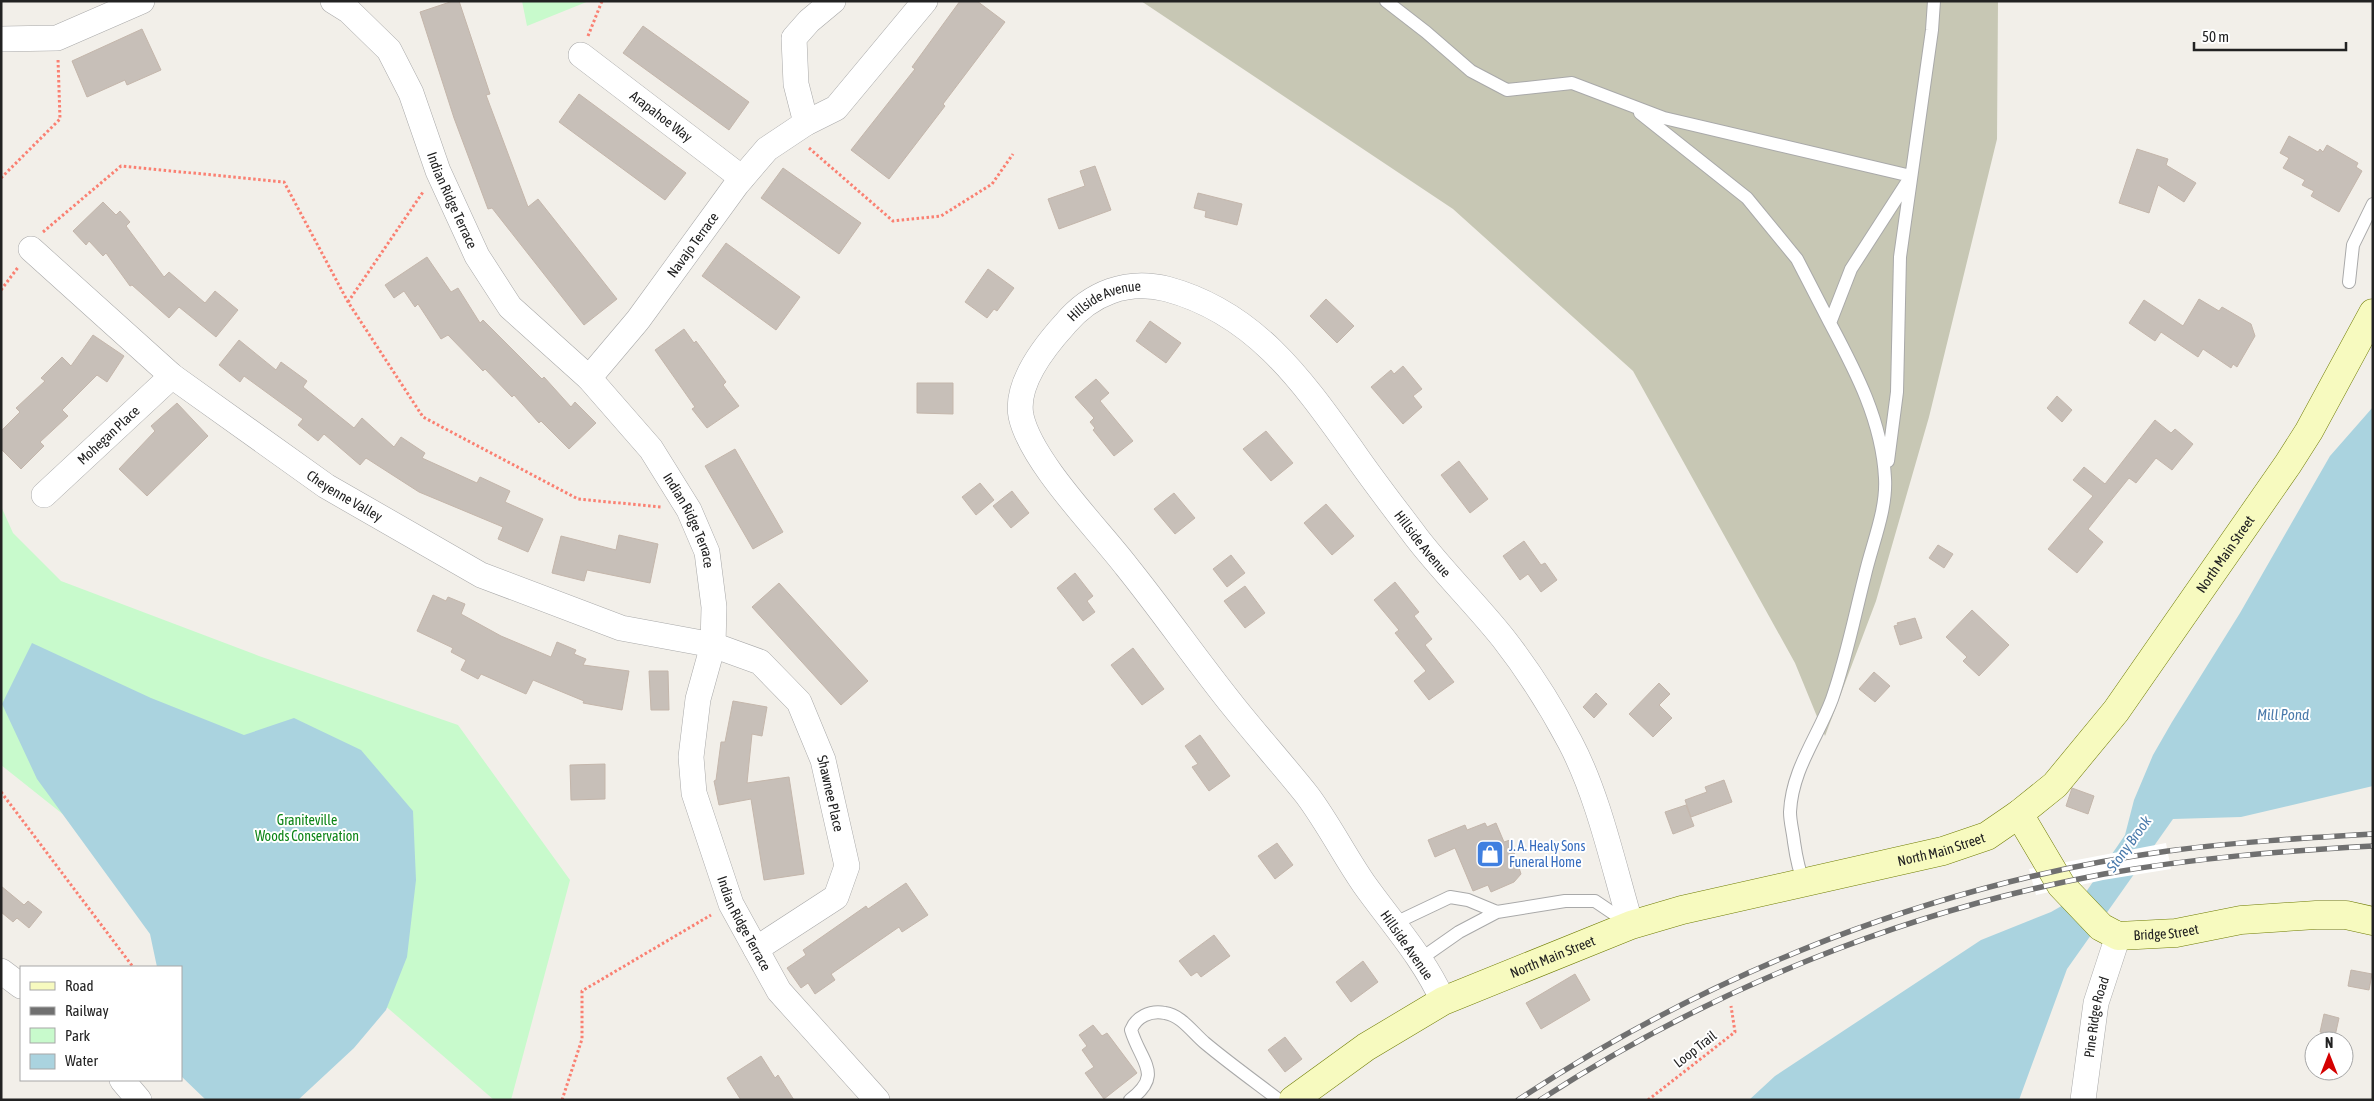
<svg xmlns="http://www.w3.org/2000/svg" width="2374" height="1101" viewBox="0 0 2374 1101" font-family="'Asap Condensed',sans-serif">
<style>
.construction{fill:#c7c7b4}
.park{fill:#c8facc}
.water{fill:#aad3df}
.pier{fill:#fff}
.building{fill:#c7bfb8;stroke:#c4b6ab}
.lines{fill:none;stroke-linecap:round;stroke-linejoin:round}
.lane-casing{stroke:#a9a9a9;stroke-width:14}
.street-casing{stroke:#a9a9a9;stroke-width:26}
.secondary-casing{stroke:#707d05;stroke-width:29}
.path{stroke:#fa8072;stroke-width:3;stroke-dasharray:2.5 2.5;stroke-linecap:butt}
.lane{stroke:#fff;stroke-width:12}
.street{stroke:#fff;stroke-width:25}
.secondary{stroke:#f7fabf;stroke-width:28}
.rail-casing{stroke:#707070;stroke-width:5.5}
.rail{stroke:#fff;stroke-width:4;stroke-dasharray:11;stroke-linecap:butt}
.labels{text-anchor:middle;stroke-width:4;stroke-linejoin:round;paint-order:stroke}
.street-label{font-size:14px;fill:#222;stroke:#fff}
.park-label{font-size:14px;fill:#0c8416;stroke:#fff}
.shop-label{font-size:14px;fill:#366cbe;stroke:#fff;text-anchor:start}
.water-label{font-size:15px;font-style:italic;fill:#4a7aab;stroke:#fff}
</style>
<rect width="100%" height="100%" fill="#f2efe9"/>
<path class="construction" d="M1141,1h857l-1,138 -68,278 -53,184 -51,135 -30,-73 -162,-292 -180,-162z"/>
<path class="park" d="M522,1h67l-62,25z
M1,506l12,27 48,48 198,75 199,69 112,155 -59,220h-17l-149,-129 -158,-58 -186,-148z"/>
<path class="water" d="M2373,407v379l-132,31 -68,2 -106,150 -48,131h-270l26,-24 206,-136 70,-28 35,-20 39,-57 9,-35 19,-45 19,-33 68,-109 90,-157z
M32,643l119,55 93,37 50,-17 67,32 52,61 3,69 -9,77 -21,53 -32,38 -56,52h-92l-25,-24v-109h-24l-7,-33 -113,-155 -35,-75z"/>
<path class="pier" d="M2166,843l5,26 -68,11 -67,15 -7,-26z"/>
<path class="building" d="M453,1h6l31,93 -4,1 42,112 10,-8 79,100 -33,26 -92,-117 -4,1 -34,-91 -34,-106z
M960,1h17l28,21 -62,82 2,2 -56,73 -38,-29 64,-81 -3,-2z
M643,26l106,76 -20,28 -106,-77z
M142,29l19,41 -34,15 -2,-5 -38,17 -15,-36z
M579,94l107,79 -21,27 -106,-78z
M2289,136l29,16 2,-3 3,3 4,-7 31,18 -2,4 6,4 -23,41 -28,-16 3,-5 -12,-6 3,-5 -22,-12 6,-10 -9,-5z
M2137,149l31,10 -2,6 30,18 -12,19 -26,-17 -9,28 -30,-10z
M1095,166l16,44 -52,19 -11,-30 37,-13 -5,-15z
M783,168l78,55 -22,31 -78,-56z
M1198,193l44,11 -5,21 -32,-8 1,-6 -12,-3z
M103,202l13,13 4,-4 10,11 -4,4 38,51 5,-5 36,31 10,-12 23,19 -22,27 -37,-30 -10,11 -37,-33 -2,1 -24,-33 -3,3 -14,-15 -3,4 -13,-14z
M726,243l74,54 -24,33 -74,-54z
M427,257l24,35 7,-4 22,35 3,-3 59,59 2,-2 27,30 4,-5 21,21 -27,26 -28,-28 -2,2 -25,-28 -2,2 -27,-28 -2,2 -35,-36 -7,4 -23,-35 -3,3 -11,-16 -10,7 -9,-13z
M988,269l26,19 -17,23 -3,-2 -7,9 -22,-16z
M1326,299l28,27 -17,17 -27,-27z
M2199,299l20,12 3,-4 29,17 4,12 -18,31 -4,-3 -2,4 -28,-19 -5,8 -37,-25 -6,9 -26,-18 15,-23 39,26z
M1150,321l31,22 -15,20 -30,-22z
M684,329l10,14 2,-2 30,41 -3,3 16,21 -32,22 -15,-19 3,-2 -40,-57z
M93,335l31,21 -17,26 -10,-7 -35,35 6,6 -28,26 4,4 -23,23 -20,-20v-18l19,-19 -4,-4 29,-27 -4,-3 21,-21 9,9z
M239,340l37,30 5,-8 26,19 -4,6 51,41 8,-10 32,29 7,-10 24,16 -3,5 55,25 3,-6 30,14 -5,11 38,17 -15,33 -30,-13 5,-12 -84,-35 -53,-34 -6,7 -36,-31 -6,7 -20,-16 5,-6 -59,-43 -4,6 -21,-17z
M1403,366l19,23 -9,7 9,11 -19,17 -32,-37 20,-17 3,4z
M1096,379l13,14 -9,8 33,40 -19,15 -21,-26 2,-2 -5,-6 4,-4 -19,-21z
M917,383h36v31l-36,-1z
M2057,396l15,14 -10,12 -15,-14z
M177,403l31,33 -61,60 -28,-27 36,-38 -4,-5z
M2155,420l16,13 4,-4 18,15 -21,26 -16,-12 -20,25 -7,-5 -41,51 15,13 -26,31 -29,-24 45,-53 -20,-16 11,-13 21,17z
M1266,431l27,32 -22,18 -28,-32z
M735,449l48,83 -30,17 -48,-83z
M1459,461l29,38 -18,14 -29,-38z
M980,483l14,17 -18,15 -14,-18z
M1012,491l17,22 -18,15 -18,-22z
M1174,493l21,25 -20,16 -21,-25z
M1326,504l28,32 -22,19 -28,-32z
M619,535l39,9 -8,39 -63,-13 -3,11 -32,-8 9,-37 55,14z
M1524,541l17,24 4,-2 12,17 -16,12 -13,-18 -8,6 -17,-24z
M1938,545l15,9 -9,14 -15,-10z
M1231,555l14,18 -18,14 -14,-18z
M1075,573l18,23 -6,5 8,11 -12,9 -26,-33z
M1395,582l24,30 -5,4 18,23 -7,6 29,37 -25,18 -15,-19 12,-10 -31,-38 4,-3 -25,-30z
M779,583l89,98 -27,24 -89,-98z
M1245,586l20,27 -20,15 -21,-27z
M433,595l13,6 2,-4 17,7 -4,10 40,22 50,21 6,-15 19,8 -2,4 12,5 -3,6 46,6 -7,39 -39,-7 1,-2 -51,-21 -7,14 -45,-20 -3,5 -17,-9 5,-10 -15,-8 2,-4 -36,-17z
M1972,610l37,35 -30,31 -16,-15 4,-4 -21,-20z
M1915,618l7,20 -22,7 -6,-19 4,-1 -1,-2z
M1133,648l31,41 -22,16 -31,-40z
M649,671h19l1,39h-18z
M1874,672l16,14 -15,16 -16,-13z
M1659,683l11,11 -11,11 13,13 -19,19 -24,-23z
M1596,693l11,11 -13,14 -11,-11z
M733,701l34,6 -5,29 -10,-2 -5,49 42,-6 15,97 -40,6 -13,-81 -32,6 -5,-24 2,-1 5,-38h4z
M1200,735l30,41 -21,15 -17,-24 6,-3 -13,-18z
M605,764v35l-34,1 -1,-35z
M1724,780l8,22 -41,15 -6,-17 22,-8 -2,-5z
M2072,788l22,8 -6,18 -22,-8z
M1686,805l8,21 -21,8 -8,-22z
M1485,823l2,4 9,-4 8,19 6,-2 11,34 -7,8 -23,10 -3,-7 -15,6 -18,-43 -20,9 -7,-17 37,-15 2,5z
M1277,843l16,22 -18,14 -17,-23z
M906,883l22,32 -26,17 -3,-5 -68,47 4,6 -20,14 -7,-11 -7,5 -14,-20 19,-13 -3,-5 63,-44 2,3z
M1,886l23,19 4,-4 14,11 -13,16 -12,-10 -4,4 -12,-10z
M1214,935l16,21 -29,21 -4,-5 -6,4 -12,-15z
M1363,961l15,21 -27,20 -15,-20z
M2351,970l21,4 -3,16 -21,-4z
M1575,974l15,26 -49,29 -15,-26z
M2324,1014l15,4 -4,18 -15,-4z
M1093,1025l9,11 5,-3 30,40 -33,26 -19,-26 9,-6 -12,-17 5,-4 -8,-11z
M1285,1037l17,22 -17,13 -17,-22z
M761,1056l14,22 3,-3 16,25h-53l-14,-22z"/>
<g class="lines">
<g class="lane-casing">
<path id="lane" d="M1386,1l40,31 45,39 36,19 65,-7 92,35 247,58 -60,93 -21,54c26,49 52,98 55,155 2,32 -13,66 -20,97 -11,43 -18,81 -33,124 -14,38 -40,70 -42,113 0,10 3,20 4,30 2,14 4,27 10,40
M1640,113l107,85 50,61 33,64
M2349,282l4,-37 20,-41
M1888,461l9,-69 3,-135 32,-227 2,-29
M1393,924l57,-27 18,3 29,12
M1419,960l40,-28 38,-20 68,-11h30l34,23
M1130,1100c34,-26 11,-37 1,-70 5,-13 19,-20 34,-17 16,2 28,20 40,30 24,20 49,38 74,57"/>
</g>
<g class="street-casing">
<g id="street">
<path id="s1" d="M333,1l16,10 40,39 22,43 27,78 39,85 33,51 79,71 62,71 38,61 18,42 7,55 -1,38 -15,54 -7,58 3,36 37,111 48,87 98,109"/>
<path d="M1,39l56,-1 85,-37"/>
<path id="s2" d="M581,55l161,123"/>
<path d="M806,123l-10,-39 -2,-46 15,-17 24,-20"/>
<path id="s3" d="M31,249l141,127 154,110 155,89 140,53 92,17 47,17 39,40 24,58 24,106 -11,31 -80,52"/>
<path id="s4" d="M589,378l49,-58 99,-136 30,-35 39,-26 30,-15 89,-107"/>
<path id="s5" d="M44,495l128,-119"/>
<path d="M1,971l20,15"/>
<path id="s6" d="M1443,1001c-19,-43 -52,-79 -79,-117 -20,-29 -36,-61 -57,-89 -24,-30 -49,-58 -73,-88 -37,-46 -70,-94 -107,-140 -29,-38 -96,-105 -106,-151 -6,-32 24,-70 44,-92 26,-31 62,-45 102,-35 89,24 136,93 187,164 20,29 42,57 63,85 27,35 59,66 86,100 25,32 48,68 67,104 29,55 43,123 61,183"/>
<path d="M122,1080l17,20"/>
<path id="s7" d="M2083,1100l13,-97 22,-67"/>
</g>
</g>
<g class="secondary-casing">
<g id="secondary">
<path id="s8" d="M2019,814l42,71 40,42 17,9 58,-3 65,-13 75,-5h30l27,6"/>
<path id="s9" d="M1293,1100l73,-53 77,-46 188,-76 51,-15 261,-59 44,-15 32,-22 36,-29 61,-74 172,-247 21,-33 64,-118"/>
</g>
</g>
<path class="path" d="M588,36l14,-35
M809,148l84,73 48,-5 51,-32 21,-30
M1,178l59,-59 -2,-60
M43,232l78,-66 163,16 64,120 75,115 155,82 83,8
M1,290l18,-24
M348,302l75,-110
M1,792l132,175
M562,1100l20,-61v-48l129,-76
M1648,1100l87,-68 -4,-26"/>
<use href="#lane" class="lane"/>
<use href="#street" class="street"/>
<use href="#secondary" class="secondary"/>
<g class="rail-casing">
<path id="rail" d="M1518,1100c195,-129 418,-217 650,-249 68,-9 136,-13 205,-17
M1540,1100c171,-111 364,-189 564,-226 89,-16 179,-23 269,-28"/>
</g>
<use href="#rail" class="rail"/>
</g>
<defs>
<g id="shop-square" transform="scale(1.4375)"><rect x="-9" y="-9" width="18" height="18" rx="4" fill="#3f7fe0" stroke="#fff"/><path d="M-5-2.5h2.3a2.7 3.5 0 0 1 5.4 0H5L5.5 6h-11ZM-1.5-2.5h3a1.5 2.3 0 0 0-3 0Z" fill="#fff"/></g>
</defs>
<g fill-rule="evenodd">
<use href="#shop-square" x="1490" y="854"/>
</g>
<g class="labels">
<g class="street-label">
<text dy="5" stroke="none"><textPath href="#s2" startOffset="101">Arapahoe Way</textPath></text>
<text dy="5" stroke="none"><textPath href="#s1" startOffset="238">Indian Ridge Terrace</textPath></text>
<text dy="5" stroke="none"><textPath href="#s4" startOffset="169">Navajo Terrace</textPath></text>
<text dy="5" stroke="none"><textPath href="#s6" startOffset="876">Hillside Avenue</textPath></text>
<text dy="5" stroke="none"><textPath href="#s5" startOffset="88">Mohegan Place</textPath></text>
<text dy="5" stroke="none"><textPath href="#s3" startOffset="400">Cheyenne Valley</textPath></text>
<text dy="5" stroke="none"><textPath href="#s1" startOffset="642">Indian Ridge Terrace</textPath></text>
<text dy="5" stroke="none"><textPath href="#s6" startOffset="1311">Hillside Avenue</textPath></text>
<text dy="5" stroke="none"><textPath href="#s9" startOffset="1122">North Main Street</textPath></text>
<text dy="5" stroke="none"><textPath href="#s3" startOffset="1004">Shawnee Place</textPath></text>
<text dy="5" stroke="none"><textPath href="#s9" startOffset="702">North Main Street</textPath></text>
<text dy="5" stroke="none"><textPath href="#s1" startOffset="1062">Indian Ridge Terrace</textPath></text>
<text dy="5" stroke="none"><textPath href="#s8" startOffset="208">Bridge Street</textPath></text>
<text transform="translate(1407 945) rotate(55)" y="5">Hillside Avenue</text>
<text dy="5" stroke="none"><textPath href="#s9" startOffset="298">North Main Street</textPath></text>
<text dy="5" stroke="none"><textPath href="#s7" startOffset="84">Pine Ridge Road</textPath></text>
<text transform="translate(1695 1049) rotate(-38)" y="5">Loop Trail</text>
</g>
<g class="park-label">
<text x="307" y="825">Graniteville<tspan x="307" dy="16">Woods Conservation</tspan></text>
</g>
<g class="shop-label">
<text x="1509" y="851">J. A. Healy Sons<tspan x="1509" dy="16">Funeral Home</tspan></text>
</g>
<g class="water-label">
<text x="2283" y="720">Mill Pond</text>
<text transform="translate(2129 844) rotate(-54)" y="5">Stony Brook</text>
</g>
</g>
<rect width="2374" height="1101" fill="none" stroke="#222222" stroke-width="5"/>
<rect x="20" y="966" width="162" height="115" fill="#ffffff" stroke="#a7a7a7"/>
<rect x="30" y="982" width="25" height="8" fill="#f7fabf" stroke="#a7a7a7"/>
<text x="65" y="991" font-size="15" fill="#222222">Road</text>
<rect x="30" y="1007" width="25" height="8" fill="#707070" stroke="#a7a7a7"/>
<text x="65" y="1016" font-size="15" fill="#222222">Railway</text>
<rect x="30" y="1028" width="25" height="15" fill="#c8facc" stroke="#a7a7a7"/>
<text x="65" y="1041" font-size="15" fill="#222222">Park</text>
<rect x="30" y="1054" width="25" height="15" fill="#aad3df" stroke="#a7a7a7"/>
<text x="65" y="1066" font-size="15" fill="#222222">Water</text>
<g transform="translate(2329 1056)"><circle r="24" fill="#ffffff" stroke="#a7a7a7"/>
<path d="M0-4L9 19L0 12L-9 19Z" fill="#d40000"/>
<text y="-8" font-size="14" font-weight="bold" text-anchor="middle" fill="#222222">N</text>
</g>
<path d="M2194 42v8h152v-8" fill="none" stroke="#222222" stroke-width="2.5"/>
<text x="2202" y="42" font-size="15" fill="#222222" stroke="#ffffff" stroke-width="4" paint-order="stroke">50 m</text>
</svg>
